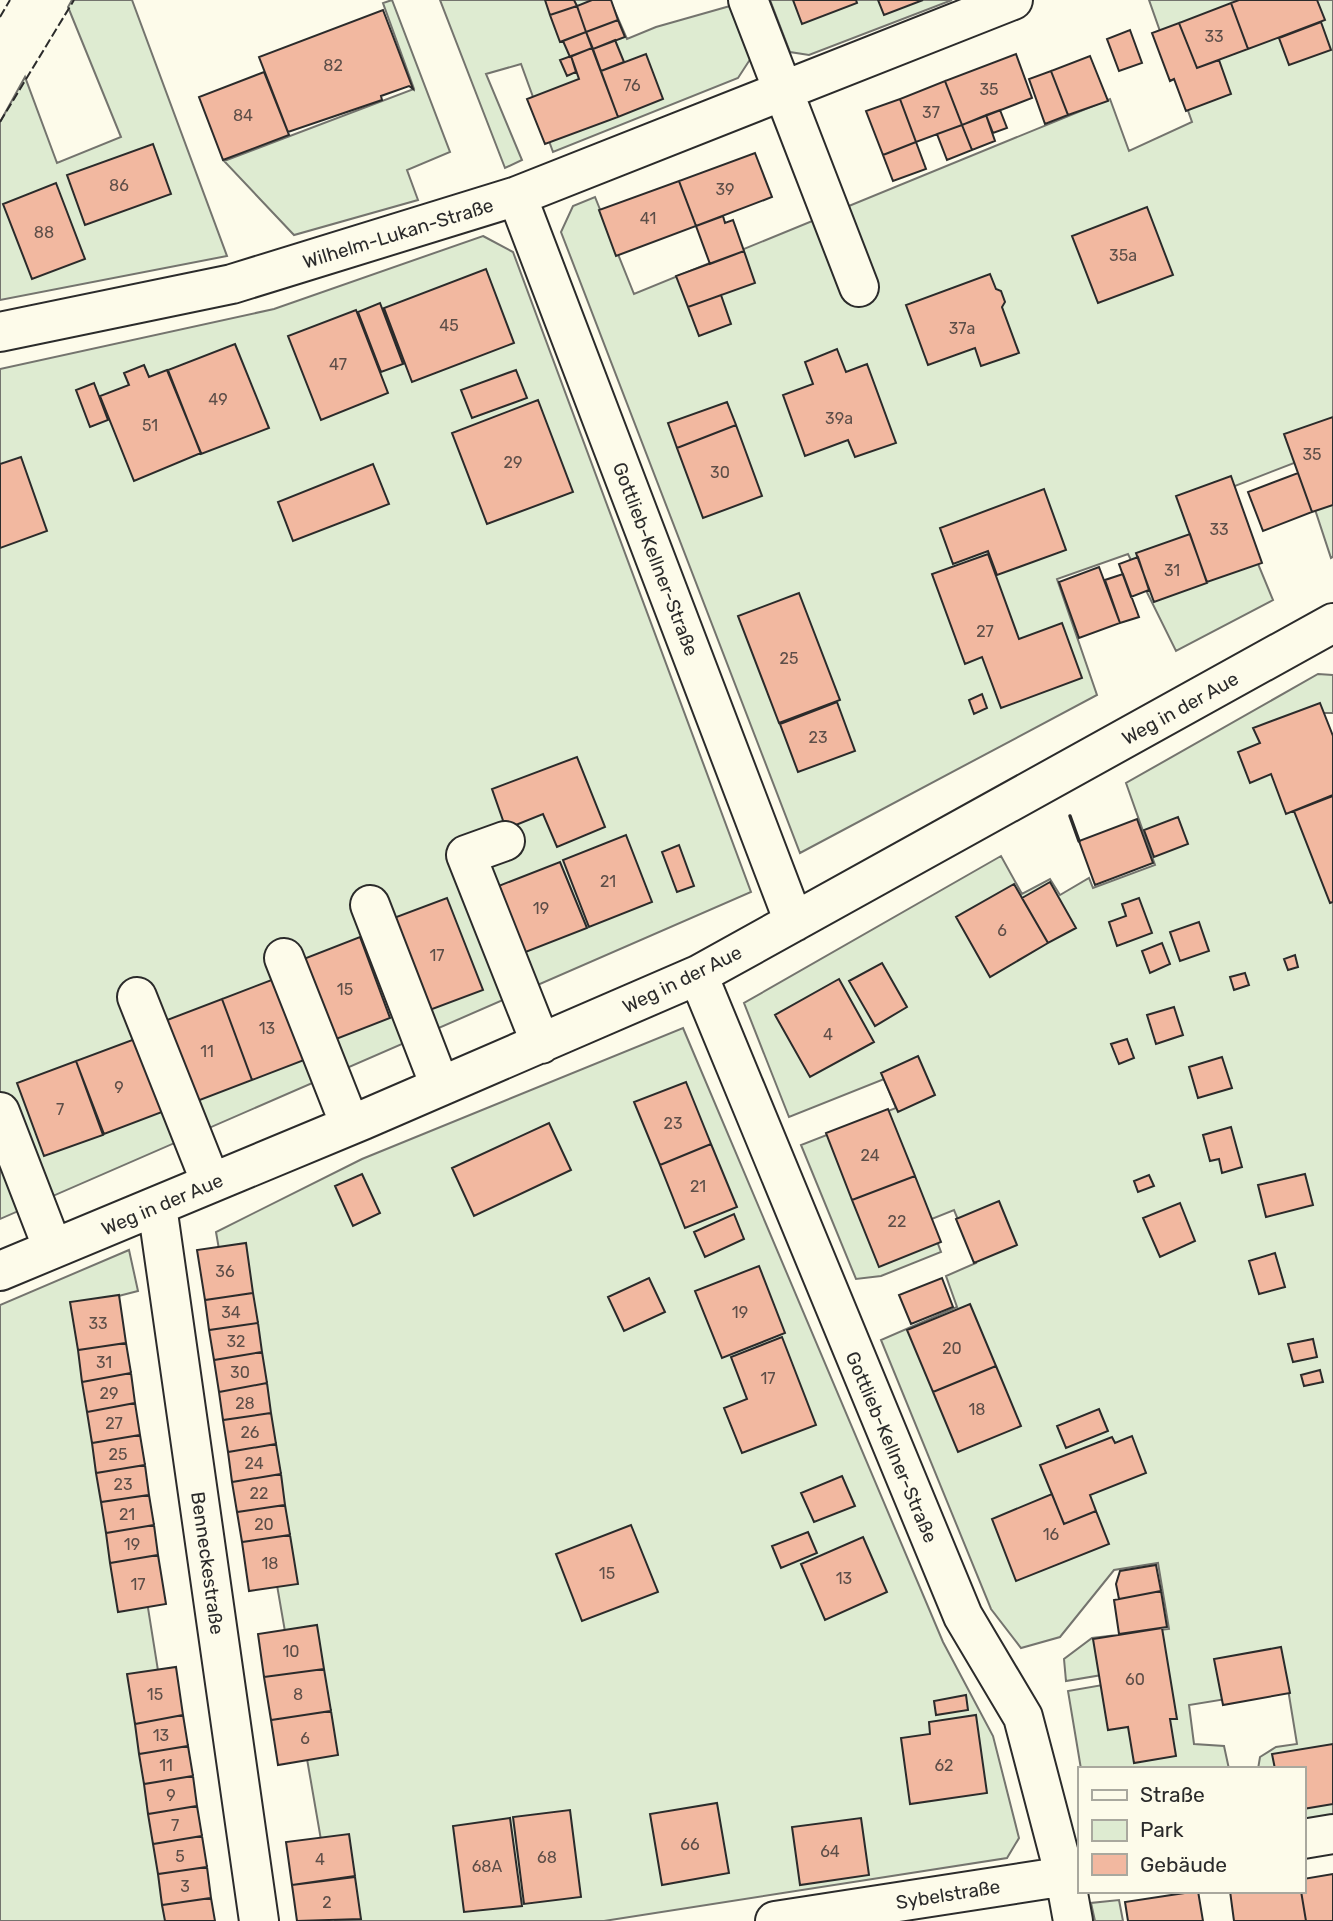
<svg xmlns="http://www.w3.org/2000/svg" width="1333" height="1921" viewBox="0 0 1333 1921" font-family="Rubik,sans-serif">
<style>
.green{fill:#deebd1;stroke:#74746e;stroke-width:2}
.building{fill:#f2b8a0;stroke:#2b2b2b;stroke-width:2}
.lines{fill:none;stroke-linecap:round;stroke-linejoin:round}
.minor-casing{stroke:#2b2b2b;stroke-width:42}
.minor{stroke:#fdfbea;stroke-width:38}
.fence{stroke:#2b2b2b;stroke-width:2;stroke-dasharray:9 3.5;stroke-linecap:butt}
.wall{stroke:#2b2b2b;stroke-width:3.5}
.labels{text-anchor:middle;stroke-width:5;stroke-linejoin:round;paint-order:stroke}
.number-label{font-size:16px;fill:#5d4e48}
.street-label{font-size:19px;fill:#2b2b2b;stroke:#fdfbea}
</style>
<rect width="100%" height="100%" fill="#fdfbea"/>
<path class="green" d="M72,0h60l95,256 -227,44v-178l25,-45 32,86 64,-26 -53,-130z
M392,0l58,152 -43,18 11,30 -124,35 -70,-74 190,-72 -31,-86z
M440,0h170l17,39 29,-12 74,-21 21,52 -13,20 -185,74 -32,-88 -35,10 36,86 -17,8z
M770,0h182l-143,55 -19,-3z
M1149,0h184v557l-2,1 -32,-97 -72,28 46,111 -97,51 -48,-97 -71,25 40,116 -297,158 -239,-621 12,-26 22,-9 39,97 476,-195 19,52 63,-29z
M483,236l30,16 238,640 -751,327v-850l274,-60z
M1318,674l15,1v38h-12l12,31v1076l-30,5v-56h-45l2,-12 16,-10 21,-3 -9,-55 -99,16 5,39 30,2 5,23h-148l-13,-78 35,-6 -1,-10 -36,6 -2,-22 28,-21 77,-9 -11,-66 -44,7 -54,67 -39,11 -30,-39 -110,-269 76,-33 -11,-31 30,-13 -22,-53 -25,10 12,32 -60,24 -25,3 -55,-134 95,-37 -12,-29 -95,38 -45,-114 257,-147 21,38 28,-15 10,16 29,-17 4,10 62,-23 -29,-82z
M683,1028l260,614 50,94 26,102 -12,20 -403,63h-269l-119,-689 146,-73z
M129,1250l9,41 -39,10 99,620h-198v-616z
M1119,1900l4,21h-28l-4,-18z"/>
<path class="building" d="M545,0h29l3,6 -27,9z
M592,0h19l7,20 -32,12 -9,-26z
M793,0h63l1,3 -55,21z
M878,0h45l-39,15z
M1239,0h78l8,20 -77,29 -17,-46z
M1231,3l17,46 -51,19 -18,-45z
M577,6l9,26 -26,10 -10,-27z
M383,10l30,79 -4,-3 -28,10 1,4 -94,32 -29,-75z
M618,20l7,17 -32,12 -7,-17z
M1321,22l10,28 -42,15 -10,-27z
M1179,23l18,45 22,-8 12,34 -45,17 -12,-32 -4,2 -18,-48z
M1130,30l12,33 -23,8 -12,-32z
M586,32l6,16 -22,9 -7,-16z
M615,40l9,22 -23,9 -8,-22z
M592,48l26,69 -73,27 -18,-45 52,-20 -8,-23z
M646,54l17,45 -45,18 -17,-46z
M1016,54l16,44 -70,27 -17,-44z
M571,56l5,16 -9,4 -7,-16z
M1090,56l18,45 -40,14 -17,-44z
M1051,71l17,44 -23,9 -16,-45z
M264,72l25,63 -66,25 -24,-63z
M945,81l17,44 -46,17 -16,-43z
M900,99l16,43 -33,13 -17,-44z
M1000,110l7,18 -14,5 -7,-18z
M986,115l9,26 -23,9 -10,-25z
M962,125l10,25 -25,10 -10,-26z
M916,142l10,27 -33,12 -10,-26z
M153,144l18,50 -86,31 -18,-50z
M755,153l17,44 -76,29 -17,-45z
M679,181l17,45 -80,30 -17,-46z
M56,183l29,76 -53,20 -29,-75z
M1147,207l26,68 -75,28 -26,-67z
M723,216l2,7 8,-3 11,31 -34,13 -14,-38z
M744,251l11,32 -67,24 -12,-31z
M486,269l28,74 -102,39 -28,-74z
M990,274l6,15 5,2 4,11 -3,5 17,46 -38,13 -6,-18 -47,17 -22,-60z
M721,295l10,29 -32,12 -11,-29z
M380,303l23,61 -22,8 -23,-60z
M356,310l32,83 -67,27 -33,-84z
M235,344l34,84 -68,26 -33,-84z
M837,349l9,23 21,-8 29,79 -41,14 -7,-17 -43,16 -22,-61 30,-11 -8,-22z
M144,365l5,12 18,-7 34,83 -67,28 -34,-85 29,-11 -5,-12z
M516,370l11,28 -55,20 -11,-28z
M94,383l14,37 -18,7 -14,-37z
M538,400l35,92 -86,32 -35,-91z
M727,402l9,23 -59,23 -9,-25z
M1333,417v88l-21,7 -28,-78z
M736,425l26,71 -59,22 -26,-70z
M21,457l26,74 -47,17v-84z
M373,464l16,40 -96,37 -15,-39z
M1298,473l14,39 -49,19 -15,-39z
M1231,476l31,87 -55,19 -31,-86z
M1044,489l22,61 -69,25 -9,-24 -35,13 -13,-36z
M1190,534l17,49 -53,19 -18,-49z
M988,554l31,85 43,-16 20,55 -81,30 -19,-51 -17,7 -33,-90z
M1138,557l11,33 -18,7 -12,-33z
M1099,567l21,56 -41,15 -20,-56z
M1123,574l16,43 -19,6 -15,-43z
M799,593l41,107 -61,23 -41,-107z
M982,694l5,14 -13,6 -5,-14z
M837,702l18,49 -57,21 -18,-48z
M1320,703l13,33v59l-47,19 -15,-40 -21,9 -12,-31 22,-9 -7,-15z
M577,757l28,70 -48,20 -14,-33 -37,15 -14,-40z
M1333,796v106l-3,1 -36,-92z
M1178,817l10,27 -34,13 -10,-27z
M1137,819l16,44 -58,22 -16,-44z
M626,835l26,67 -63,25 -26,-67z
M679,845l15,41 -17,6 -15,-40z
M560,862l27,66 -64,25 -27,-66z
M1050,882l26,46 -28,15 -26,-45z
M1014,884l34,59 -58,34 -34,-60z
M447,898l36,92 -56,21 -36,-92z
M1139,898l13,35 -35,13 -8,-24 17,-6 -4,-12z
M1199,922l10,29 -29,10 -10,-29z
M360,937l30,81 -59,23 -30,-81z
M1162,943l8,21 -20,9 -8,-22z
M1295,955l3,12 -10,3 -4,-11z
M882,963l25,44 -32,19 -26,-45z
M1245,973l4,12 -15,5 -4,-13z
M282,976l30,81 -60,23 -30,-81z
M839,979l35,63 -64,35 -35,-62z
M222,999l30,81 -60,23 -30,-81z
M1174,1007l9,28 -27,9 -9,-29z
M135,1039l27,73 -58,22 -28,-73z
M1127,1039l7,19 -15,6 -8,-20z
M918,1056l17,39 -37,17 -17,-39z
M1222,1057l10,31 -34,10 -9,-31z
M76,1061l27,74 -59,21 -27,-73z
M686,1082l25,62 -51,21 -26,-63z
M888,1109l27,67 -63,24 -26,-67z
M549,1123l22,47 -97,46 -22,-48z
M1231,1127l11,40 -20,6 -3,-14 -9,2 -7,-26z
M711,1144l26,63 -52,21 -25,-63z
M362,1174l18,39 -27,13 -18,-40z
M1305,1174l8,31 -47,12 -8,-32z
M1149,1175l5,11 -16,6 -4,-11z
M915,1176l26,66 -62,25 -27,-67z
M999,1201l18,44 -43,18 -18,-44z
M1180,1203l15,38 -35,16 -17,-39z
M734,1214l10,25 -39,18 -11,-25z
M246,1243l7,50 -48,7 -8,-50z
M1275,1253l10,34 -26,7 -10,-33z
M759,1266l26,67 -63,25 -27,-67z
M649,1278l16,34 -41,19 -16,-34z
M942,1278l11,29 -42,17 -12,-29z
M253,1293l5,30 -49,7 -4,-30z
M119,1295l7,48 -48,7 -8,-48z
M970,1304l26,62 -63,26 -26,-62z
M258,1323l4,29 -48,8 -5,-30z
M782,1337l34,88 -74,28 -18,-45 23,-9 -16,-42z
M1313,1339l4,18 -24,5 -5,-18z
M126,1343l5,30 -49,9 -4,-32z
M262,1352l5,31 -48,9 -5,-32z
M996,1366l25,60 -63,26 -25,-60z
M1320,1370l3,12 -19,4 -3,-11z
M131,1373l4,30 -48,9 -5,-30z
M267,1383l4,30 -48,7 -4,-28z
M135,1403l5,32 -48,8 -5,-31z
M1099,1409l9,22 -42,17 -9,-22z
M271,1413l5,31 -48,8 -5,-32z
M140,1435l5,30 -49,8 -4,-30z
M1132,1436l14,37 -56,22 6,16 -32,13 -24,-59 72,-28 3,6z
M276,1444l5,30 -49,8 -4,-30z
M145,1465l4,30 -48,7 -5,-29z
M281,1474l4,31 -48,7 -5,-30z
M842,1476l13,30 -41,16 -13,-29z
M1052,1494l12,30 32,-13 13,33 -93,37 -24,-62z
M149,1495l5,30 -48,8 -5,-31z
M285,1505l5,30 -48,7 -5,-30z
M154,1525l4,30 -48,8 -4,-30z
M631,1525l27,67 -76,29 -26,-67z
M808,1532l9,21 -36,15 -9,-22z
M290,1535l8,49 -49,7 -7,-49z
M863,1537l24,55 -62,28 -24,-56z
M158,1555l8,49 -48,8 -8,-49z
M1156,1565l5,26 -42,8 -3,-15 4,-13z
M1161,1591l6,36 -48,7 -5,-34z
M317,1625l7,44 -60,8 -6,-43z
M1162,1628l15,91h-7l6,37 -42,7 -6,-36 -20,3 -15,-91z
M1281,1647l9,46 -67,12 -9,-46z
M176,1667l7,48 -48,9 -8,-50z
M324,1669l7,42 -60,9 -7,-43z
M966,1695l2,15 -32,5 -2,-14z
M331,1711l7,44 -60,10 -7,-45z
M183,1715l5,31 -49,8 -4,-30z
M976,1715l11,78 -77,11 -9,-66 29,-4 -1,-12z
M1333,1744v60l-30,5v-40h-28l-3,-15z
M188,1746l5,30 -49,8 -5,-30z
M193,1776l4,30 -49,8 -4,-30z
M717,1803l12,70 -67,12 -12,-71z
M197,1806l5,30 -49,8 -5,-30z
M570,1810l11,87 -57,7 -11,-87z
M510,1818l12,88 -58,6 -11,-86z
M861,1818l8,57 -69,10 -8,-58z
M349,1834l6,42 -63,9 -6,-43z
M202,1836l5,31 -49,7 -5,-30z
M207,1867l4,31 -49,7 -4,-31z
M1333,1874v47h-27l-5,-30h2v-12z
M355,1877l6,42 -64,2 -5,-36z
M1198,1891l5,30h-75l-3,-19z
M1230,1891h71l5,30h-72z
M211,1898l4,23h-50l-3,-16z"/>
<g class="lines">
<g class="minor-casing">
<path id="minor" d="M748,0l111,287
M517,196l277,726
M0,332l232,-48 285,-88 496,-196
M505,841l-39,14 75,189
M370,905l70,181
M284,958l66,167
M698,975l265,641 60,101 42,160 8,44
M137,997l74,186
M0,1112l53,137
M157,1206l102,715
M0,1271l363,-151 335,-145 635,-352
M1303,1839l30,-5
M775,1921l304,-47"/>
</g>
<use href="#minor" class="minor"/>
<path class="fence" d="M0,17l10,-17
M0,122l74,-122"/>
<path class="wall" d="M1070,816l9,25"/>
</g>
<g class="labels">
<g class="number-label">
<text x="1214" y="42">33</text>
<text x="333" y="71">82</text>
<text x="632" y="91">76</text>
<text x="989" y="95">35</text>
<text x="931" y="118">37</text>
<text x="243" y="121">84</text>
<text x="119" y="191">86</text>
<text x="725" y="195">39</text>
<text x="648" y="224">41</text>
<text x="44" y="238">88</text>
<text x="1123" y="261">35a</text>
<text x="449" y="331">45</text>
<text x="962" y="334">37a</text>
<text x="338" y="370">47</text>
<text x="218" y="405">49</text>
<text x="839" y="424">39a</text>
<text x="150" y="431">51</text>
<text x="1312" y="460">35</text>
<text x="513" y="468">29</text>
<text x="720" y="478">30</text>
<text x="1219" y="535">33</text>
<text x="1172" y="576">31</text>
<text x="985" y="637">27</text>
<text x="789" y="664">25</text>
<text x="818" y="743">23</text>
<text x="608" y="887">21</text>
<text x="541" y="914">19</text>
<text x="1002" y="936">6</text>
<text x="437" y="961">17</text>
<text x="345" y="995">15</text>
<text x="267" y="1034">13</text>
<text x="828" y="1040">4</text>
<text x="207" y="1057">11</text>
<text x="119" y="1093">9</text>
<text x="60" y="1115">7</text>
<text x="673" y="1129">23</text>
<text x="870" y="1161">24</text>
<text x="698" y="1192">21</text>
<text x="897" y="1227">22</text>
<text x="225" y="1277">36</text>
<text x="231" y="1318">34</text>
<text x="740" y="1318">19</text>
<text x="98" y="1329">33</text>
<text x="236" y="1347">32</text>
<text x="952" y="1354">20</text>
<text x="104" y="1368">31</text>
<text x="240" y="1378">30</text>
<text x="768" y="1384">17</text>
<text x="109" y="1399">29</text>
<text x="245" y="1409">28</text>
<text x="977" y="1415">18</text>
<text x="114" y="1429">27</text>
<text x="250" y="1438">26</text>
<text x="118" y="1460">25</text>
<text x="254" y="1469">24</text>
<text x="123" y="1490">23</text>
<text x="259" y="1499">22</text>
<text x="127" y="1520">21</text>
<text x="264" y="1530">20</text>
<text x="1051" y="1540">16</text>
<text x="132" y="1550">19</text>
<text x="270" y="1569">18</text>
<text x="607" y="1579">15</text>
<text x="844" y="1584">13</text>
<text x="138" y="1590">17</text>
<text x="291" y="1657">10</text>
<text x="1135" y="1685">60</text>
<text x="155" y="1700">15</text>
<text x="298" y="1700">8</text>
<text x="161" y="1741">13</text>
<text x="305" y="1744">6</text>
<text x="166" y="1771">11</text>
<text x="944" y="1771">62</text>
<text x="171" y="1801">9</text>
<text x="175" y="1831">7</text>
<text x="690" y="1850">66</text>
<text x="830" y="1857">64</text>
<text x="180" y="1862">5</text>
<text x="547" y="1863">68</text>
<text x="320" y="1865">4</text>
<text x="487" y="1872">68A</text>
<text x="185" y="1892">3</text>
<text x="327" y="1908">2</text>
</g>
<g class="street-label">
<text transform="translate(398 233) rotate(-17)" y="7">Wilhelm-Lukan-Straße</text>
<text transform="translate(656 559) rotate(69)" y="7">Gottlieb-Kellner-Straße</text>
<text transform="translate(1180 708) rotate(-29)" y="7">Weg in der Aue</text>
<text transform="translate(682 979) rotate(-26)" y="7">Weg in der Aue</text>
<text transform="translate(162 1204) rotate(-23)" y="7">Weg in der Aue</text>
<text transform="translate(892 1447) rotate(67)" y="7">Gottlieb-Kellner-Straße</text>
<text transform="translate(208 1563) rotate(82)" y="7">Benneckestraße</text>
<text transform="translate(948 1894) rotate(-9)" y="7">Sybelstraße</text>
</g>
</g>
<rect x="1078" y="1767" width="228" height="126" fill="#fdfbea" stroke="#a9a89e" stroke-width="2"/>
<rect x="1092" y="1790" width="35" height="10" fill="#fdfbea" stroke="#a9a89e" stroke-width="2"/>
<text x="1140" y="1802" font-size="21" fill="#2b2b2b">Straße</text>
<rect x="1092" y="1820" width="35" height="21" fill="#deebd1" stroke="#a9a89e" stroke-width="2"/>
<text x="1140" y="1837" font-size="21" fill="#2b2b2b">Park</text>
<rect x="1092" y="1854" width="35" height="21" fill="#f2b8a0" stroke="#a9a89e" stroke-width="2"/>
<text x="1140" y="1872" font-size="21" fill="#2b2b2b">Gebäude</text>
</svg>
